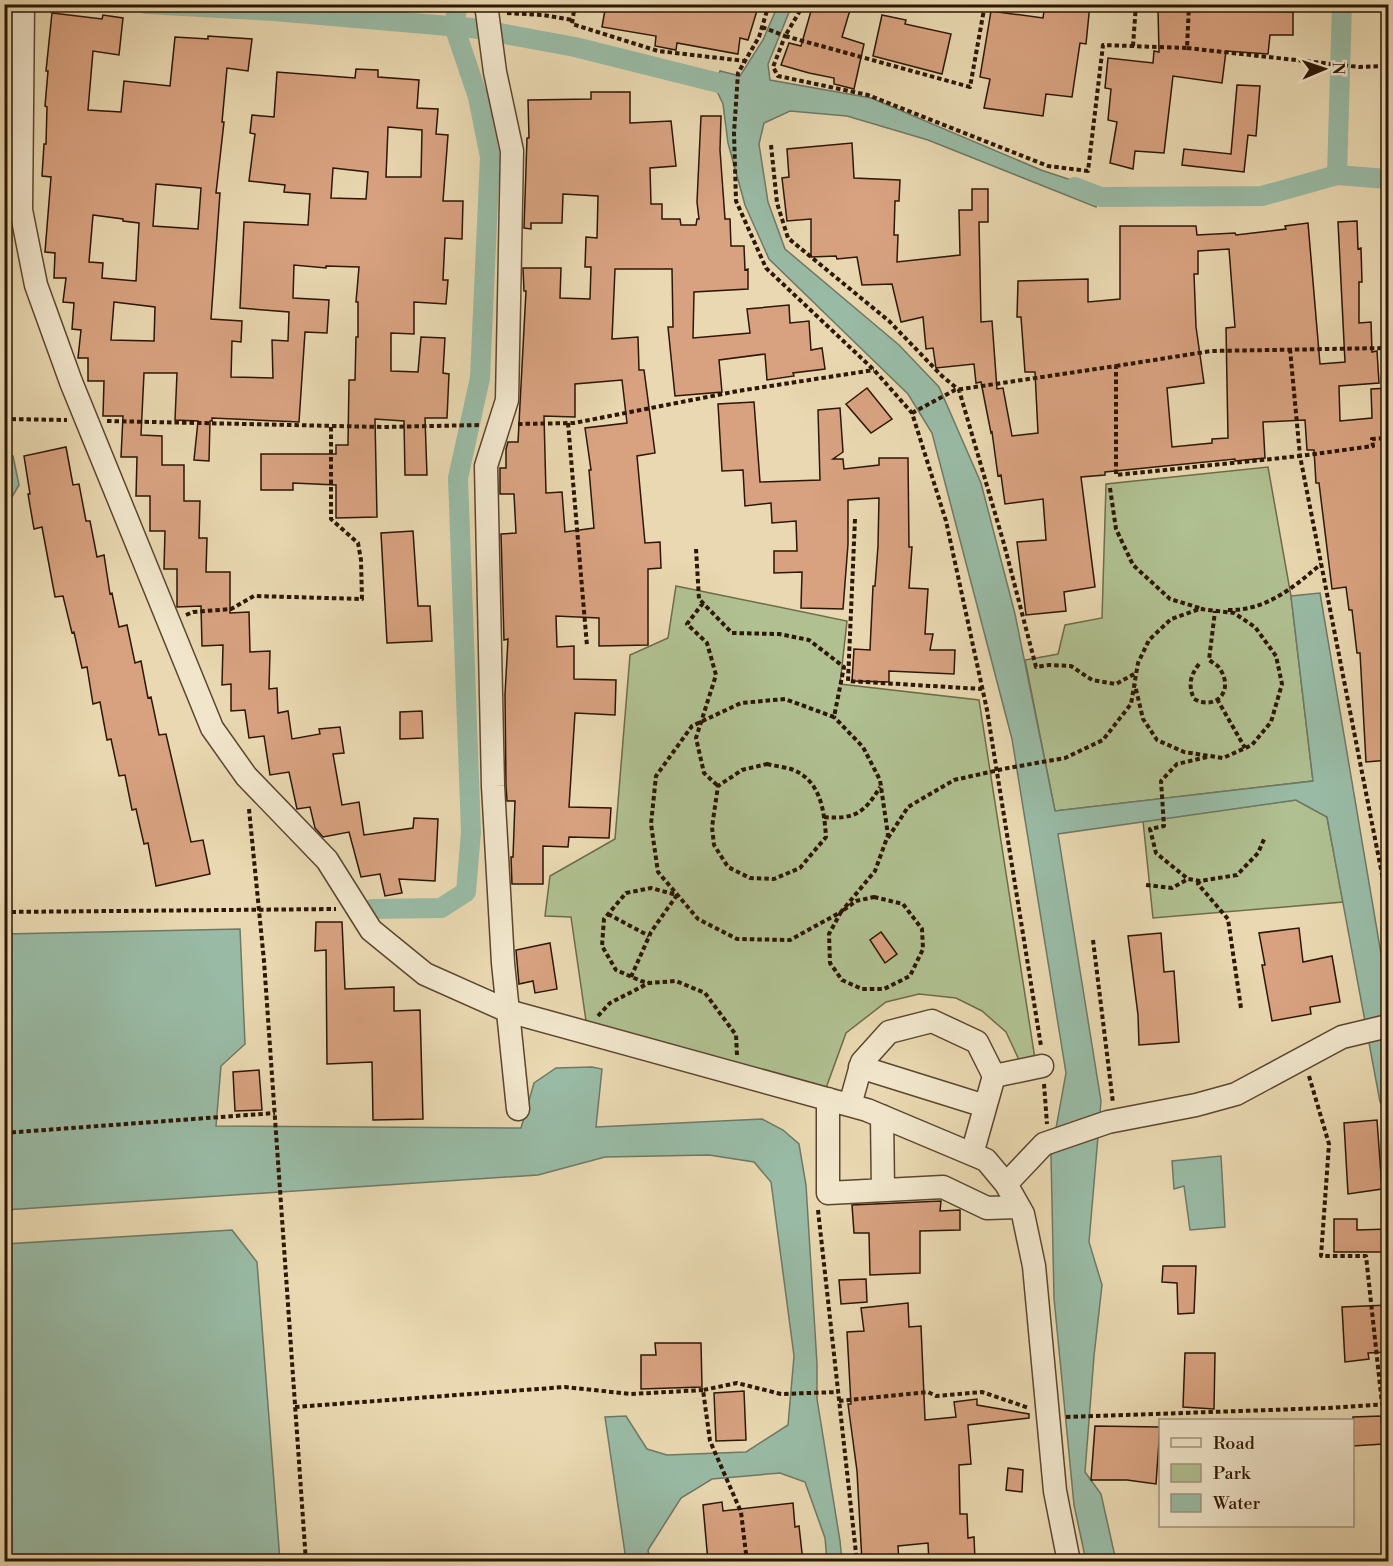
<svg xmlns="http://www.w3.org/2000/svg" width="1393" height="1566" viewBox="0 0 1393 1566" font-family="'Libre Bodoni',serif">
<style>
.green{fill:#b0c091;stroke:#6e6b4a;stroke-width:1.5}
.water{fill:#99bba6;stroke:#6e7965;stroke-width:1.5}
.lines{fill:none;stroke-linecap:round;stroke-linejoin:round}
.canal{stroke:#99bba6;stroke-width:20}
.building{fill:#d8a280;stroke:#2d1603;stroke-width:1.5;fill-rule:evenodd}
.minor-casing{stroke:#5c462e;stroke-width:25}
.path{stroke:#2d1603;stroke-width:4;stroke-dasharray:4.5 3;stroke-linecap:butt}
.minor{stroke:#f1e6cc;stroke-width:22}
</style>
<rect width="100%" height="100%" fill="#e9d8b1"/>
<filter id="stains"><feTurbulence type="fractalNoise" baseFrequency=".00333" numOctaves="4"/><feColorMatrix values="0 0 0 0 .2 0 0 0 0 .09 0 0 0 0 .02 0 0 0 .5 -.17"/></filter>
<radialGradient id="worn" r=".72"><stop offset=".6" stop-color="#630" stop-opacity="0"/><stop offset="1" stop-color="#630" stop-opacity=".3"/></radialGradient>
<path class="green" d="M1268,467l23,129 22,185 -258,30 -30,-151 33,-6 7,-29 37,-7 4,-134z
M676,586l171,35 -7,63 139,16 56,359 -15,3 -14,-30 -24,-21 -26,-13 -37,-4 -33,8 -40,31 -20,55 -240,-67 -15,-104 -26,-1 5,-40 65,-37 15,-184 38,-17z
M1296,800l31,17 16,85 -190,16 -10,-97z"/>
<path class="water" d="M778,5h14l-24,59 2,16 101,18 170,72 60,20 -5,17 -168,-67 -81,-24 -57,-5 -26,12 -5,21 9,58 17,47 114,96 40,42 42,96 34,131 40,197 258,-30 -22,-185 29,-3 68,402v118l-8,-11 -53,-285 -31,-17 -238,34 43,267 -12,141 13,43 -8,71 -9,116 16,22 15,67h-30l-12,-56 -20,-207 -3,-142 15,-83 -54,-334 -80,-306 -24,-39 -139,-135 -24,-54 -17,-62 -5,-39 -8,-17 5,-16 20,5 23,-36z
M13,456l6,29 -7,12 -7,6v-46z
M240,929l5,115 -24,22 -5,60 305,2 13,-45 22,-15 36,-1 10,2 -6,58 166,-8 21,11 16,14 7,41 11,179v35l23,142 2,20h-15l-2,-23 -20,-56 -25,-9 -68,6 -31,19 -33,52 2,11 -24,-1 -21,-143 21,-1 21,33 20,6 79,-3 42,-27 6,-69 -23,-174 -17,-20 -45,-7 -104,2 -67,18 -533,35v-276z
M1221,1156l4,71 -35,3 -6,-44 -10,3 -2,-28z
M232,1230l25,32 23,299h-275v-317z"/>
<g class="lines">
<path class="canal" d="M146,4l128,7 198,17 103,19 168,42
M1342,4l-5,171 51,4
M1075,187l26,10 161,-1 75,-21
M372,909l69,-1 25,-16 5,-60 -13,-354 22,-100 10,-221 -12,-60 -24,-71 4,-22"/>
</g>
<path class="building" d="M606,4h153l-11,36 -8,-2 -2,16 -61,-11 -1,7 -21,-4 1,-10 -54,-9z
M813,4h16l21,6 -8,27 22,7 -10,45 -20,-5v-6l-25,-5 -28,-8 8,-22 12,3z
M1045,4h45l-4,40 -6,-1 -8,54 -26,-3 -3,22 -59,-8 6,-29 -10,-2 11,-66 52,7z
M1202,4h56v7l35,1v23h-23l-2,19 -42,-3 -4,32 -49,-7 -9,77 -29,-2 -2,18 -23,-6 7,-41 -9,-2 3,-31 -6,-1 3,-30 45,5 1,-12 5,1 -1,-42 44,-1z
M52,13l50,6 1,-4 20,3 -4,37 -26,-4 -5,59 33,2 3,-31 46,5 5,-49 33,2v-3l44,3 -4,32 -21,-3 -5,54h2l-8,71h4l-9,126 31,2 -1,21 -9,-1 -1,36 42,1 -1,-38 16,1 1,-29 -49,-4 4,-86 64,3 2,-31 -26,-2 1,-7 -36,-4 6,-47 -5,-1 2,-18 22,2 3,-45 78,6 1,-9 22,1v7l41,3 -2,28 21,1 -2,25 12,1 -5,66h20l-1,38 -17,-1 -2,42h5l-2,24 -32,-2v32l-23,-1v38l27,1 3,-35 24,1 -2,35 6,1 -2,44h-22l2,57h-22l-1,-54 -29,-2 2,98 -41,1v-33l-43,-2v7h-32v-36h75v-9h12l1,-65h6l1,-43h2v-35h-2l3,-35 -33,-1v2l-32,-3 -1,33 36,2 -2,33 -22,-1 -6,90 -87,-4v3h-2l-1,40 -15,-1 4,-39 -23,-1 2,-47h-33l-3,62 21,1v29h22v36h16l-1,37h8l-1,34h24v41l19,-1 1,40 20,-1 -1,38 8,-1 1,25 10,-2 4,28 28,-5 -1,-5 21,-2 4,26 -11,1 9,51 17,-3 5,33 49,-7 1,-10 24,1 -3,62 -36,-2 3,14 -17,3 -5,-22 -19,3 -12,-45 -26,5 -8,-9 -5,-21 -13,2 -8,-37 -19,3 -6,-39 -15,2 -4,-28 -14,1v-27l-9,1 1,-40 -21,1 -1,-40 -24,1v-38h-13l1,-38h-15v-35h-14l1,-39h-16l2,-41h-20l1,-35h-16v-23h-10l3,-28 -9,-1 2,-26 -11,-1 3,-24h-12l1,-25 -10,-1 6,-75 -9,-1 2,-32h2l1,-37 -2,-1 3,-35h-2zM388,127l34,3 -1,47h-35zM333,168l35,4 -2,27 -35,-1zM156,184l45,4 -3,41 -45,-3zM93,215l30,4v2l16,2 -3,58 -34,-3 1,-15 -14,-1zM114,302l41,5 -1,34 -43,-1z
M882,15l24,5 -1,4 46,10 -9,40 -69,-18z
M1237,85l23,1 -4,50 -8,-1 -4,37 -62,-7 2,-16 47,5z
M591,92h39v31l41,-2 5,45 -26,2 1,36h11v15h18l1,6h15l1,-6h2l-2,-17 4,-86h20l-1,34 5,69h5l1,27h13l1,24 3,-1v20l-54,3 -1,46 57,-5 -3,-24 42,-4 1,18 19,-2 2,29 11,-2 3,21 -32,4 1,3 -27,4 -2,-26 -46,6 3,32 -47,4 -7,-69h5l-1,-58h-57l-3,70 26,-2 1,33h5l11,83 -18,3 8,87 15,-1 1,26 -13,1v76l-49,1v-28l-43,-2 1,31 17,-1v33l42,1 -1,35 -40,-2 -6,94 42,1 -2,30 -40,-1 -1,10 -25,-1v38h-31l-1,-27h2l2,-56h-8l-1,-16 -1,-90 3,-56 -4,1 -3,-106 15,-1 -2,-39h-14v-26h6v-19l2,-7h10l8,-151h-2l-1,-23h38l-1,30 30,1 1,-32h-6l1,-30 11,1 1,-42 -35,-2 -1,29h-31v6l-7,-1 3,-90h2l-1,-38 63,-1zM622,380l5,43 -42,5 6,42h-2l5,58 -29,4 -3,-40 -16,1 -2,-77 31,1v-33z
M852,143l2,35 46,2 -1,21h-4l-1,34h4l-1,27 63,-7 -1,-45h13v-21h16v33h-9l2,100 11,-1 5,68 6,-1 9,48 26,-3 -3,-61h-10l-4,-55h-4l1,-36 70,-2v23l32,-3v-73h76l1,9 38,-2 1,2 50,-6 -1,-3 23,-3 12,141 25,-2 -7,-140 19,-1 1,28 3,-1 1,34h-3v41l12,-1 1,30 5,-1 2,32 -40,3 1,35 32,-3 -1,-29 18,-1v113h-3l3,42h-3l3,22v195l-23,2 -6,-109h-3l-5,-43h-3l-3,-23 -14,2 -13,-106h-3l-2,-33h-7l-2,-30 -42,2 2,36 -30,3v-2l-130,13v3l-24,2 14,110 -31,5 2,19 -40,4 -9,-73 29,-2 -3,-41 -38,5 -4,-29 -3,1 -6,-44 -1,1 -10,-51 -5,1 -2,-19 -38,4 -3,-20 -7,1 -3,-32 -22,5 -9,-38 -30,1 -5,-28 -20,2 -1,-3 -25,1v-38l-24,2 -5,-43 7,-1 -2,-28zM1229,249l6,78 -9,1 2,110 -16,1v4l-40,4 -5,-59 37,-5 -8,-56 -2,-53h4v-23z
M867,388l25,31 -21,14 -25,-29z
M754,402l6,80 60,-2 -2,-70 22,-2 3,44 -10,7h10l1,10 35,-4v-7h29l1,89h3l-3,41 19,1 -3,45h8l-3,16h25l-1,24 -65,-3v11l-37,-1 2,-32 16,1 3,-64h2l3,-40 1,-48 -31,2v44l-5,65 -42,-1 1,-36 -28,1v-22h23l-1,-30 -24,2 -1,-20 -26,3 -2,-36 -21,1 -4,-67z
M66,447l7,38 6,-1 7,37h4l7,36 7,-2 6,39 2,-1 7,34 8,-2 8,38 6,-2 7,37 3,-1 8,38 7,-1 25,108 12,-2 7,34 -54,12 -8,-43 -4,1 -8,-35 -4,1 -7,-35 -6,1 -8,-37 -4,1 -7,-38 -7,2 -6,-37 -5,1 -8,-36 -2,1 -9,-37 -8,1 -13,-70 -8,2 -6,-35h2l-6,-38z
M413,531l5,75h12l2,35 -45,2 -6,-110z
M422,711l1,27 -23,1v-27z
M316,922h26l3,67 49,-2v24l26,-1 3,109 -50,1 -1,-58 -45,2 -1,-114 -11,1z
M1299,928l4,34 29,-6 8,46 -30,5 1,7 -39,7 -10,-56h3l-6,-32z
M881,932l16,22 -12,9 -15,-23z
M1161,933l3,39 10,-1 5,71 -40,3 -1,-30 -10,-79z
M550,943l7,46 -22,4 -2,-12 -14,3 -3,-34z
M259,1070l3,40 -27,1 -2,-39z
M1377,1120l5,69 -34,5 -4,-71z
M941,1201l-1,10 20,-1v20l-40,1v42l-50,2 -1,-42h-15l-2,-28z
M1334,1219h23v11l32,-1v23h-55z
M1163,1266h33l-2,47 -16,1 -1,-31 -15,-1z
M866,1279l1,23 -26,2 -2,-24z
M908,1303l1,24 12,-1 4,94 31,-3 -2,-15 23,-3v6l52,9v4l-61,7 3,39 -12,1 1,49h7l1,24 6,-1 1,23 -46,2 -1,-19 -30,3 1,16h-37l-5,-91 -9,-67h3l-4,-72 17,-1 -3,-23z
M1389,1305v47l-21,1 1,6 -24,3 -3,-55z
M655,1343h46l1,44 -61,2v-34h15z
M1185,1353h30l-1,56 -31,-2z
M744,1391l2,49 -30,1 -2,-48z
M1381,1416l2,28 -30,2v-29z
M1095,1426l65,1 -4,57 -29,-4h-36z
M1008,1468l15,2 -1,22 -16,-2z
M722,1502l1,9 70,-8 2,24 4,-1 4,36h-95l-5,-57z"/>
<g class="lines">
<g class="minor-casing">
<path id="minor" d="M23,4l-2,206 15,75 35,97 141,346 34,48 81,84 44,70 54,44 83,37 359,99 119,50 20,24 17,30 11,52 21,225 14,71
M486,4l9,68 17,79 -5,249 -21,66 7,320 10,177 15,146
M860,1067l125,39
M994,1076l48,-10
M828,1099v94l115,-6 44,21 32,-1
M850,1105l12,-43 27,-30 43,-11 45,21 17,34 -22,78
M882,1116l1,74
M1006,1184l38,-40 64,-22 88,-17 40,-11 106,-57 46,-11"/>
</g>
<path class="path" d="M420,4l47,5
M575,4l-3,20 86,27 87,10
M769,4l-10,33 -21,36 -4,60 2,68 30,67 108,102 38,43 34,108 41,189 54,336
M804,4l-19,32 185,51 15,-83
M507,13l36,2 30,5
M762,27l23,9 -12,31 5,9 90,19 180,71 40,5 15,-126 84,3 2,-44
M1133,46l3,-42
M1187,48l172,19 29,-1
M771,145l6,58 11,35 101,83 53,55 17,14 45,154 32,123 13,-2 22,1 21,14 24,4 20,-11
M1290,349l10,107 73,-10 -1,-7 16,-1
M1116,366l95,-15 177,-3
M912,413l43,-23 161,-24v109l184,-19 88,449
M4,419l63,1
M107,421l276,6 98,-2
M568,423l19,223
M518,424l56,-1 164,-32 136,-21
M1110,488l6,41 17,36 37,34 33,10
M855,519l-7,162 134,8
M696,549l3,50 33,34 47,1 30,6 35,27 -10,50 -49,-18 -44,4 -49,23 -36,50 -5,48 7,48 40,47 39,20 53,1 51,-28 34,-41 13,-36 -8,-55 -17,-33 -29,-30
M703,603l-16,21 20,19 9,32 -20,63 8,35 14,13
M1228,610c38,1 66,-23 93,-46
M186,615l7,-3 38,-3 23,-13 108,3 -1,-39 -3,-17 -27,-24v-93
M1199,664c-9,12 -11,21 -5,35 23,12 40,-9 26,-30 -2,-4 -7,-6 -11,-9l6,-49
M1217,699l28,49
M1207,757l-30,7 -16,17 3,45 -14,3 6,24 32,26 12,2 37,-6 21,-22 7,-16
M767,764c8,2 17,3 24,5 30,11 33,41 35,68l-26,31 -26,11 -24,-1 -22,-11 -14,-22 -2,-18 6,-41 24,-16z
M249,809l15,152 42,601
M824,817c31,3 41,-5 56,-30
M888,838l20,-31 46,-27 54,-12 57,-10 38,-18 28,-36 7,-41 11,-23 22,-21 29,-10 34,4 21,14 21,29 6,28 -11,38 -19,23 -29,13 -39,-6 -27,-12 -14,-21 -8,-34
M1200,881l-2,3 30,35 13,89
M1146,885l26,3 16,-9
M874,897l29,7 19,25 1,20 -13,27 -26,13h-22l-20,-9 -12,-17 -1,-29 12,-22 15,-11z
M4,912l332,-3
M608,914l41,22
M1093,940l20,163
M631,977l20,-45 26,-37 -26,-7 -25,5 -22,26 -2,27 14,24 25,11 9,2 26,-2 29,12 31,42 1,20
M598,1016l12,-13 39,-20
M1309,1076l20,68 -8,112h45l16,148
M1044,1084l3,40
M4,1133l271,-20
M818,1210l39,352
M839,1401l89,-9 8,4 46,-4 47,16
M295,1407l270,-20 66,7 72,-4
M1066,1417l262,-9 60,-4
M664,1555l2,7
M747,1562l-6,-50 -31,-71 -7,-51 34,-7 44,11 57,-2"/>
<use href="#minor" class="minor"/>
</g>
<rect width="1393" height="1566" fill="none" stroke="#e9d8b1" stroke-width="24"/>
<rect x="6" y="6" width="1381" height="1554" fill="none" stroke="#2d1603" stroke-width="3"/>
<rect x="12" y="12" width="1369" height="1542" fill="none" stroke="#2d1603" stroke-width="1.5"/>
<rect x="1159" y="1419" width="195" height="108" fill="#f1e6cc" stroke="#a3937c" stroke-width="1.5"/>
<rect x="1171" y="1438" width="30" height="9" fill="#f1e6cc" stroke="#a3937c" stroke-width="1.5"/>
<text x="1213" y="1449" font-size="18" fill="#2d1603">Road</text>
<rect x="1171" y="1464" width="30" height="18" fill="#b0c091" stroke="#a3937c" stroke-width="1.5"/>
<text x="1213" y="1479" font-size="18" fill="#2d1603">Park</text>
<rect x="1171" y="1494" width="30" height="18" fill="#99bba6" stroke="#a3937c" stroke-width="1.5"/>
<text x="1213" y="1509" font-size="18" fill="#2d1603">Water</text>
<g transform="translate(1324 69) rotate(88)" stroke="#f1e6cc" stroke-width="4.5" paint-order="stroke">
<path d="M0-4.5L10 22L0 15L-10 22Z" fill="#2d1603"/>
<text y="-9" font-size="16" font-weight="bold" text-anchor="middle" fill="#2d1603">N</text>
</g>
<rect width="100%" height="100%" filter="url(#stains)"/>
<rect width="100%" height="100%" fill="url(#worn)"/>
</svg>
